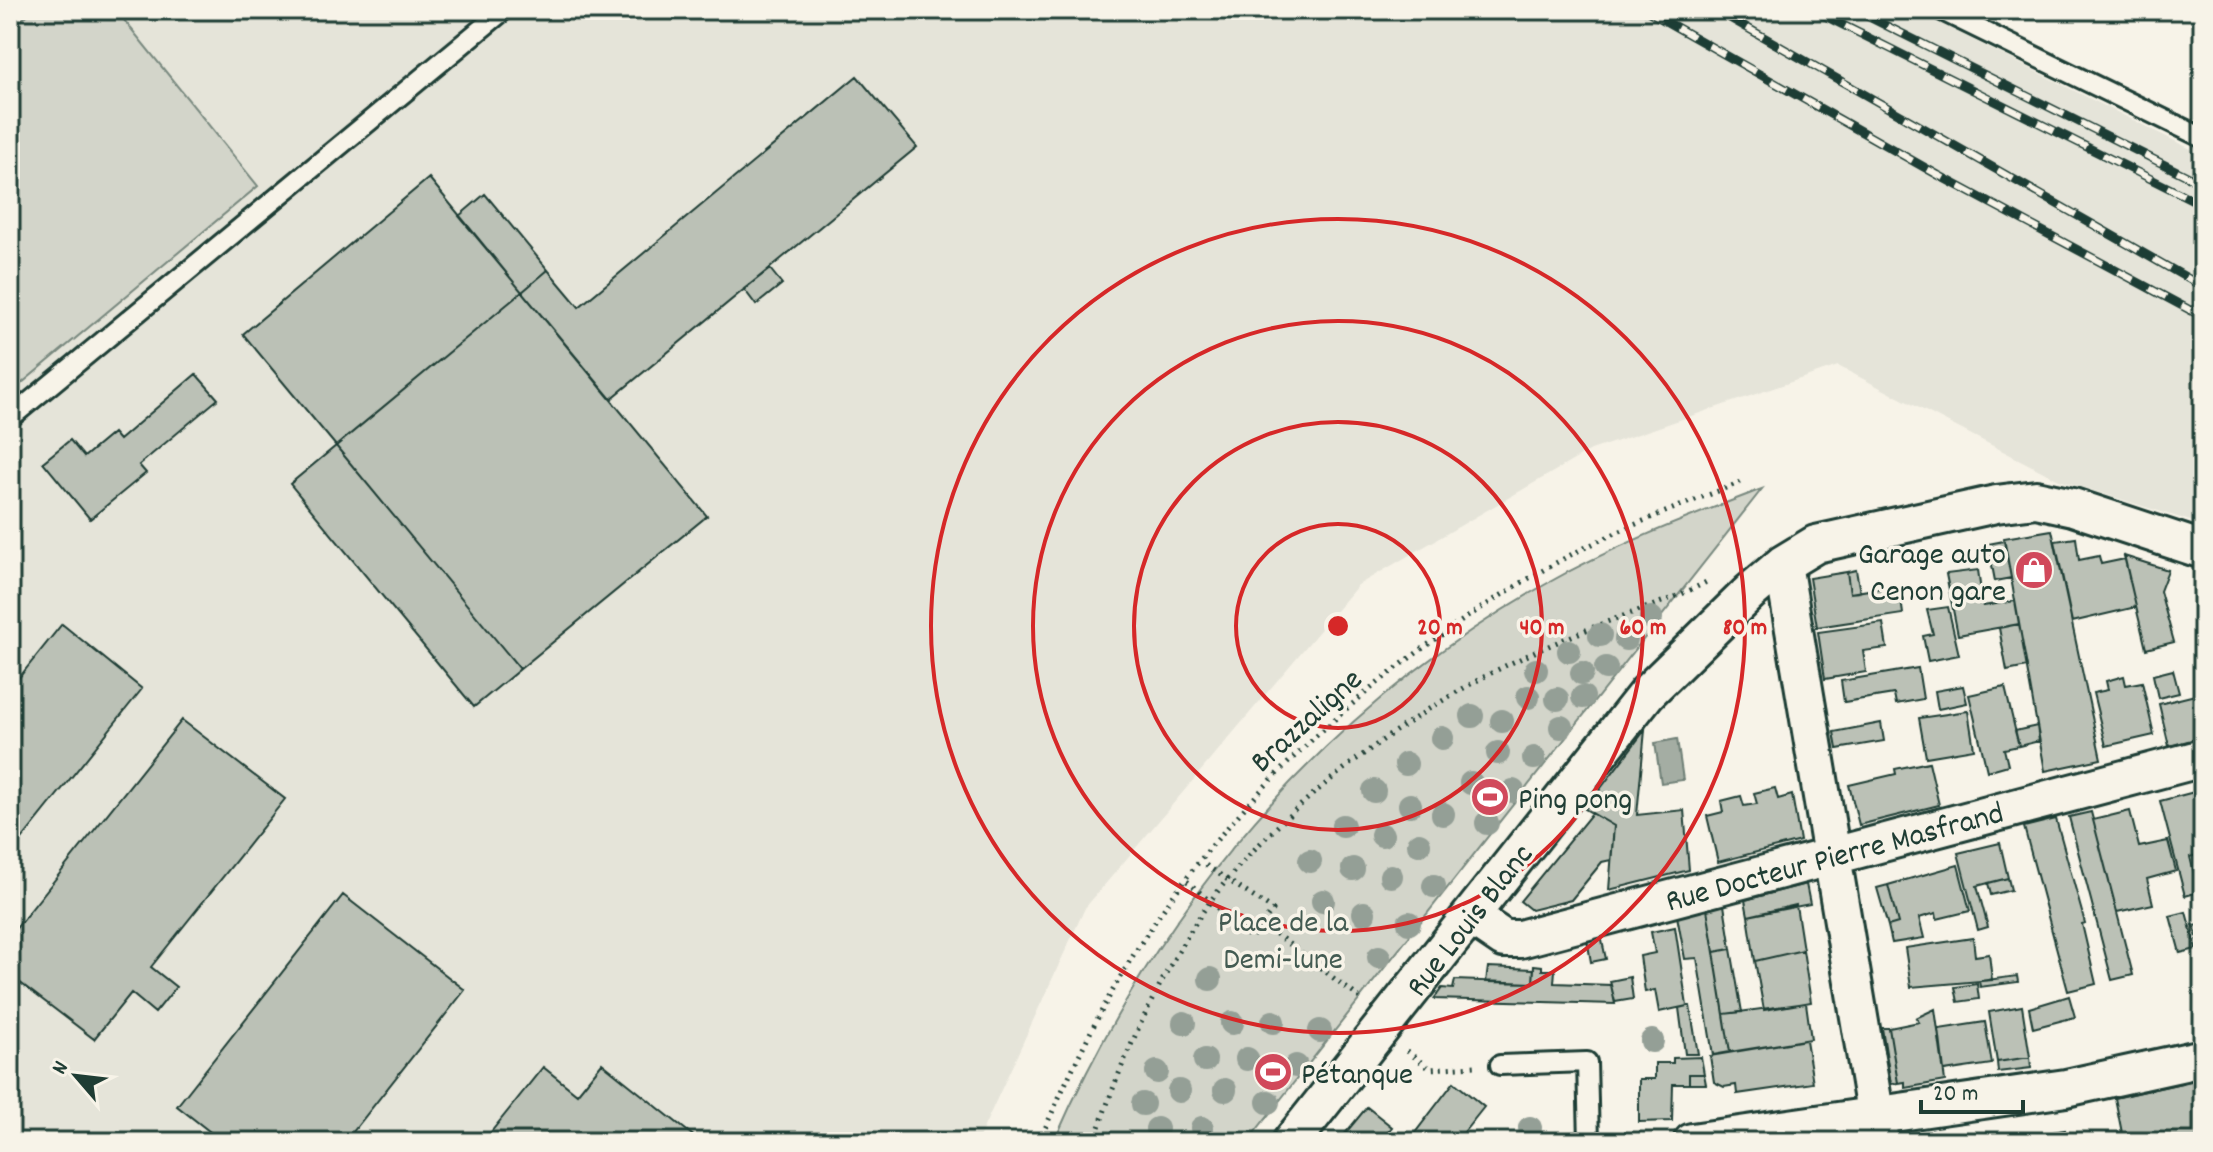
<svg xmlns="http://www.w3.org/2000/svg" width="2213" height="1152" viewBox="0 0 2213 1152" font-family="Dekko,sans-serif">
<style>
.built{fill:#e5e4d9}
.green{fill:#d3d5ca;stroke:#79897f;stroke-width:2}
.water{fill:#a4ada3;stroke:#6f8077;stroke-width:2}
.building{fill:#bbc1b6;stroke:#1f3d34;stroke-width:2}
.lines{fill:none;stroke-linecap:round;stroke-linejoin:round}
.service-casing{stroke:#1f3d34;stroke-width:24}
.minor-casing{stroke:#1f3d34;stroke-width:42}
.path{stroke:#1f3d34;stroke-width:5;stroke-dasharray:2 6;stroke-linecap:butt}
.service{stroke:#f7f3e8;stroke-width:18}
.minor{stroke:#f7f3e8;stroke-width:36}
.rail-casing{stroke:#1f3d34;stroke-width:9}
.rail{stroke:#f7f3e8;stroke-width:6;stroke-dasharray:18;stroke-linecap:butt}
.tree{fill:#949f96}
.ring{fill:none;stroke:#d62828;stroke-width:4}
.labels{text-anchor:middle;stroke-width:7;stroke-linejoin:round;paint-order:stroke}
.poi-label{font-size:32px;fill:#1f3d34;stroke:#f7f3e8;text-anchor:start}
.street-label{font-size:32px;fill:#1f3d34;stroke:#f7f3e8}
.park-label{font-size:32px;fill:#435b52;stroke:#f7f3e8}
.centre{fill:#d62828;stroke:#f7f3e8;stroke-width:4}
.ring-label{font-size:24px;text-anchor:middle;font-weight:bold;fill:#d62828;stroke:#f7f3e8;stroke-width:7;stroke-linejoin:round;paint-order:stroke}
</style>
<rect width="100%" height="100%" fill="#f7f3e8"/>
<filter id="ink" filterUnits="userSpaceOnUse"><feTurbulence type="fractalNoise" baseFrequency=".0125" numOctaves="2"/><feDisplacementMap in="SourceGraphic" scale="16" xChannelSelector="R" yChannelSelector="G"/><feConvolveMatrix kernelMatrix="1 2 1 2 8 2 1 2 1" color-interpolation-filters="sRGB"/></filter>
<g filter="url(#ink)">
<path class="built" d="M10,10h1903l290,145v370l-144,-45 -221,-114 -247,84 -233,135 -273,323 -108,234h-967z"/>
<path class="green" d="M33,10h83l142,176 -248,207v-382l9,11z
M1762,489l-515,653h-193c103,-236 267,-431 492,-558 68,-39 143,-67 216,-95z"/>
<path class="water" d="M1677,739l6,41 -22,3 -6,-40z"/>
<path class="building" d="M857,76l60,71 -306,252 -89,-107 26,-22 31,37z
M429,178l93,114 -186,154 -93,-112z
M485,194l63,76 -26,22 -63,-76z
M770,269l12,15 -26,21 -12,-16z
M522,292l185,224 -187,153 -184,-223z
M196,374l22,25 -79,66 7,8 -56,46 -47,-57 27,-22 14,17 29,-24 6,7z
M336,446l184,223 -46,38 -184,-223z
M2052,530l49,229 -56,12 -41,-233z
M2076,538l3,22 20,-4 2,8 24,-5 11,48 -64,15 -17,-81z
M2004,541l7,37 -16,3 -7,-37z
M2124,556l44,14 -8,21 14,51 -28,7z
M1856,570l4,22 -10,1 -3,-21z
M1978,570l5,36 32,-5 4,23 -61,11 -12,-61z
M1847,572l3,21 49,-8 4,29 -86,13 -8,-49z
M1948,607l11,48 -31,6 -5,-25 10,-2 -6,-24z
M1883,623l4,25 -24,3 3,21 -41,7 -7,-47z
M62,624l80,65 -132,165v-165z
M2019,624l8,43 -20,4 -8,-43z
M1918,668l5,31 -27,5 -2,-10 -50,8 -3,-21z
M2173,670l6,23 -21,5 -5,-23z
M2124,676l2,9 16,-3 12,53 -48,11 -13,-53 15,-3 -2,-9z
M1963,686l4,17 -29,6 -3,-18z
M2005,687l14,59 -15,3 4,16 -21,6 -18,-76z
M2203,693v44l-34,9 -10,-42z
M1968,711l6,38 -48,8 -7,-39z
M182,720l103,79 -134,168 25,20 -21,26 -24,-20 -37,46 -84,-64v-39z
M1881,723l3,18 -47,8 -3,-17z
M2037,726l2,15 -20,5 -4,-15z
M1645,730l-8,85 47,-5 5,60 -80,20 5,-64 -29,-17z
M1929,762l10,43 -80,20 -10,-40 47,-11 -1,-5z
M1775,788l3,11 14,-4 8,46 -82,21 -11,-46 16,-4 -2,-11 20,-5 3,10 13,-2 -3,-11z
M2198,791l5,17v45l-13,4 9,35 -14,4 -25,-95z
M2130,811l9,36 29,-6 8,30 -29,8 6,25 -36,8 -24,-92z
M2091,812l42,163 -21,5 -43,-163z
M1592,813l22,13 -3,34 -9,2 -31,38 -40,10 -11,-9z
M2056,819l29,104 -3,1 14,60 -28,7 -44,-164z
M2000,843l8,35 -31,8 11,41 -10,3 -20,-77z
M1958,865l12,46 -33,8 -1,-6 -17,5 5,20 -32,5 -4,-17 10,-3 -10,-38z
M2008,878l3,12 -20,5 -3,-12z
M1806,884l4,20 -62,12 -3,-16z
M1888,885l10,38 -10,3 -11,-38z
M343,895l122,95 -120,152h-122l-46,-36z
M1724,905l7,44 -17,3 -7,-43z
M1796,905l7,45 -48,11 -7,-45z
M1707,909l23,143 -17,3 -16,-97 -12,1 -8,-43z
M2186,912l10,37 -16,4 -10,-37z
M2203,924v25l-3,1 -6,-24z
M1675,927l12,79 -28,6 -4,-22 -10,2 -5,-36 15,-3 -4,-21z
M1601,936l5,23 -15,3 -4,-23z
M1973,938l2,18 14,-2 3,26 -81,7 -6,-39z
M1731,949l11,63 -18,2 -10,-62z
M1803,950l8,52 -47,8 -9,-49z
M1534,965l8,1v4h13l-1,13 57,2 4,19 -181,-5 8,-11 11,1 2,-9 78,3z
M1488,967l46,2 -1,14 -47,-1z
M2017,976l1,6 -38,5 -1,-6z
M1630,977l3,22 -18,3 -5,-21z
M1977,984l2,15 -21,3 -3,-15z
M2069,996l6,21 -42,11 -4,-20z
M1806,1003l5,36 -81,13 -6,-38z
M1687,1006h3l8,48h-13l-6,-46z
M2022,1006l8,51 -33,5 -8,-50z
M1935,1009l10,72 -40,7v-6l-7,1 -9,-55 30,-6 -3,-4z
M1985,1022l7,42 -48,7 -5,-42z
M1882,1028h7l9,55 -7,1z
M1806,1040l7,43 -76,11 -1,-9 -12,2 -10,-5 -4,-26z
M1701,1057l3,17h-15v10h-16l-1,37 -33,1v-43h16v-16h18v-5z
M2030,1057l1,11 -33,4 -1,-10z
M602,1063l99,79h-218l60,-75 34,27z
M1689,1074h15l2,10h-17z
M2203,1078v64h-63l-1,-7 -16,3 -8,-40z
M1454,1082l30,25 -28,35h-48z
M1367,1107l25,20 -12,15h-29l-8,-6z
M2065,1130l2,12h-64v-2z
M2002,1134l1,8h-36v-3z"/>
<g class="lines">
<g class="service-casing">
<path id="service" d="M1940,10l263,128
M10,418l494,-408
M1500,1065l87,-3 2,80"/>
</g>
<g class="minor-casing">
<path id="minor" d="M1783,564l97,578
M1470,916l34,23h16l683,-181
M1291,1142l356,-449 103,-101 33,-28 33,-20 180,-40 40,-5 37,8 130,43
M1692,1142l374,-54 137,-30"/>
</g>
<path class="path" d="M1187,881l64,57 22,-28 -72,-48
M1263,924l98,75
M1407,1051l23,18 45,-3
M1039,1142c27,-61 55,-121 89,-178 97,-162 250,-299 412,-392 64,-38 135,-64 204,-91
M1094,1142c25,-76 59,-152 102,-220 64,-100 205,-205 311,-257 29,-14 59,-27 89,-39 38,-15 76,-25 112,-45"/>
<use href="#service" class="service"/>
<use href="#minor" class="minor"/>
<g class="rail-casing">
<path id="rail" d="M1646,10l292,165 265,142
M1716,10l487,277
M1813,10l390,195
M1855,10l348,174"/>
</g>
<use href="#rail" class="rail"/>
</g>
<g class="tree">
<circle cx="1651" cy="618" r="12"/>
<circle cx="1600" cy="635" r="12"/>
<circle cx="1626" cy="639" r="12"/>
<circle cx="1569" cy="651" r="12"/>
<circle cx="1606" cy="668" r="12"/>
<circle cx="1536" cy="670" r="12"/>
<circle cx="1582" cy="673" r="12"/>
<circle cx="1528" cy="697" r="12"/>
<circle cx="1583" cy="697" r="12"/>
<circle cx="1557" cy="699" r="12"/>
<circle cx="1472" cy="716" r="12"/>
<circle cx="1502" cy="721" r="12"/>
<circle cx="1561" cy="727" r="12"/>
<circle cx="1442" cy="738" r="12"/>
<circle cx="1498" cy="753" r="12"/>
<circle cx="1534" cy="758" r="12"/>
<circle cx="1406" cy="764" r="12"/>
<circle cx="1471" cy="783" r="12"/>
<circle cx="1374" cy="791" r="12"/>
<circle cx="1513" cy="791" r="12"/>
<circle cx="1410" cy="805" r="12"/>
<circle cx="1443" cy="814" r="12"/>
<circle cx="1487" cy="823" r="12"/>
<circle cx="1343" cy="826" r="12"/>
<circle cx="1382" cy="835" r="12"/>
<circle cx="1419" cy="844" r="12"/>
<circle cx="1310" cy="861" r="12"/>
<circle cx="1353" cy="869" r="12"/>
<circle cx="1391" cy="876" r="12"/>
<circle cx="1434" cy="886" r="12"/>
<circle cx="1323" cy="901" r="12"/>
<circle cx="1364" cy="913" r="12"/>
<circle cx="1409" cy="923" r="12"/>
<circle cx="1379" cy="957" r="12"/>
<circle cx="1210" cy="979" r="12"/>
<circle cx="1273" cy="1022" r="12"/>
<circle cx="1184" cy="1023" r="12"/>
<circle cx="1232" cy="1023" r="12"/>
<circle cx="1320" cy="1031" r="12"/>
<circle cx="1652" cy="1041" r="12"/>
<circle cx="1247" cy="1059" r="12"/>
<circle cx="1205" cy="1060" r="12"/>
<circle cx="1296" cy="1066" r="12"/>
<circle cx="1157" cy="1072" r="12"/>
<circle cx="1225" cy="1090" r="12"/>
<circle cx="1179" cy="1091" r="12"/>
<circle cx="1268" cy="1102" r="12"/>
<circle cx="1143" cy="1104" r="12"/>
<circle cx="1202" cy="1128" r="12"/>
<circle cx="1530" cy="1128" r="12"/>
<circle cx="1157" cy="1129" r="12"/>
</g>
</g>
<g class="ring">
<circle cx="1338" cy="626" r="102"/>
<circle cx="1338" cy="626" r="204"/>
<circle cx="1338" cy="626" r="305"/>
<circle cx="1338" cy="626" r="407"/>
</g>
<defs>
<g id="shop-disc" transform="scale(2)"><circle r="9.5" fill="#d1495b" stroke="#f7f3e8"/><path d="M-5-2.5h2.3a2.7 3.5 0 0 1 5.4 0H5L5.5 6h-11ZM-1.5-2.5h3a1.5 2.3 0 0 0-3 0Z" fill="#fff"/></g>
<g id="stadium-disc" transform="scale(2)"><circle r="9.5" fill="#d1495b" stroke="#f7f3e8"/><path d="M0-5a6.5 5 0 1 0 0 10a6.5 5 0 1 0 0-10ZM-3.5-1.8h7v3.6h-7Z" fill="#fff"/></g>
</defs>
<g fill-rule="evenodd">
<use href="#shop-disc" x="2034" y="570"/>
<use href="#stadium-disc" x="1490" y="797"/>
<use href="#stadium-disc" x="1273" y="1072"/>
</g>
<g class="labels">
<g class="poi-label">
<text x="2006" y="563" text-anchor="end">Garage auto<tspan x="2006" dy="37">Cenon gare</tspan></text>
<text x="1518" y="808">Ping pong</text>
<text x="1301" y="1083">Pétanque</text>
</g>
<g class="street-label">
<text transform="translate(1305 719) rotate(-42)" y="11">Brazzaligne</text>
<text transform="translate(1834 855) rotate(-15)" y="11">Rue Docteur Pierre Masfrand</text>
<text transform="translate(1468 919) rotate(-52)" y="11">Rue Louis Blanc</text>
</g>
<g class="park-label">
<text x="1283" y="931">Place de la<tspan x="1283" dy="37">Demi-lune</tspan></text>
</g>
</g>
<circle cx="1338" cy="626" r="12" class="centre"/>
<g class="ring-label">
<text x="1440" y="634">20 m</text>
<text x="1542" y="634">40 m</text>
<text x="1643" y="634">60 m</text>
<text x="1745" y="634">80 m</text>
</g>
<rect width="2213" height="1152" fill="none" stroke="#f7f3e8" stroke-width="40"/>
<rect x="20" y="20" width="2173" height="1112" fill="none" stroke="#1f3d34" stroke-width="3" filter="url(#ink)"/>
<g transform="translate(76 1076) rotate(298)" stroke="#f7f3e8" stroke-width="6" paint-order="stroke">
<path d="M0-6L14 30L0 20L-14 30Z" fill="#1f3d34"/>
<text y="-12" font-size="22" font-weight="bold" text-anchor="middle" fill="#1f3d34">N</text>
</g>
<path d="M1921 1100v12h102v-12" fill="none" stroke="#1f3d34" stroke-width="4"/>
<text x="1933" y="1100" font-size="24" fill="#1f3d34" stroke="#f7f3e8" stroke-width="6" paint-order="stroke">20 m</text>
</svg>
